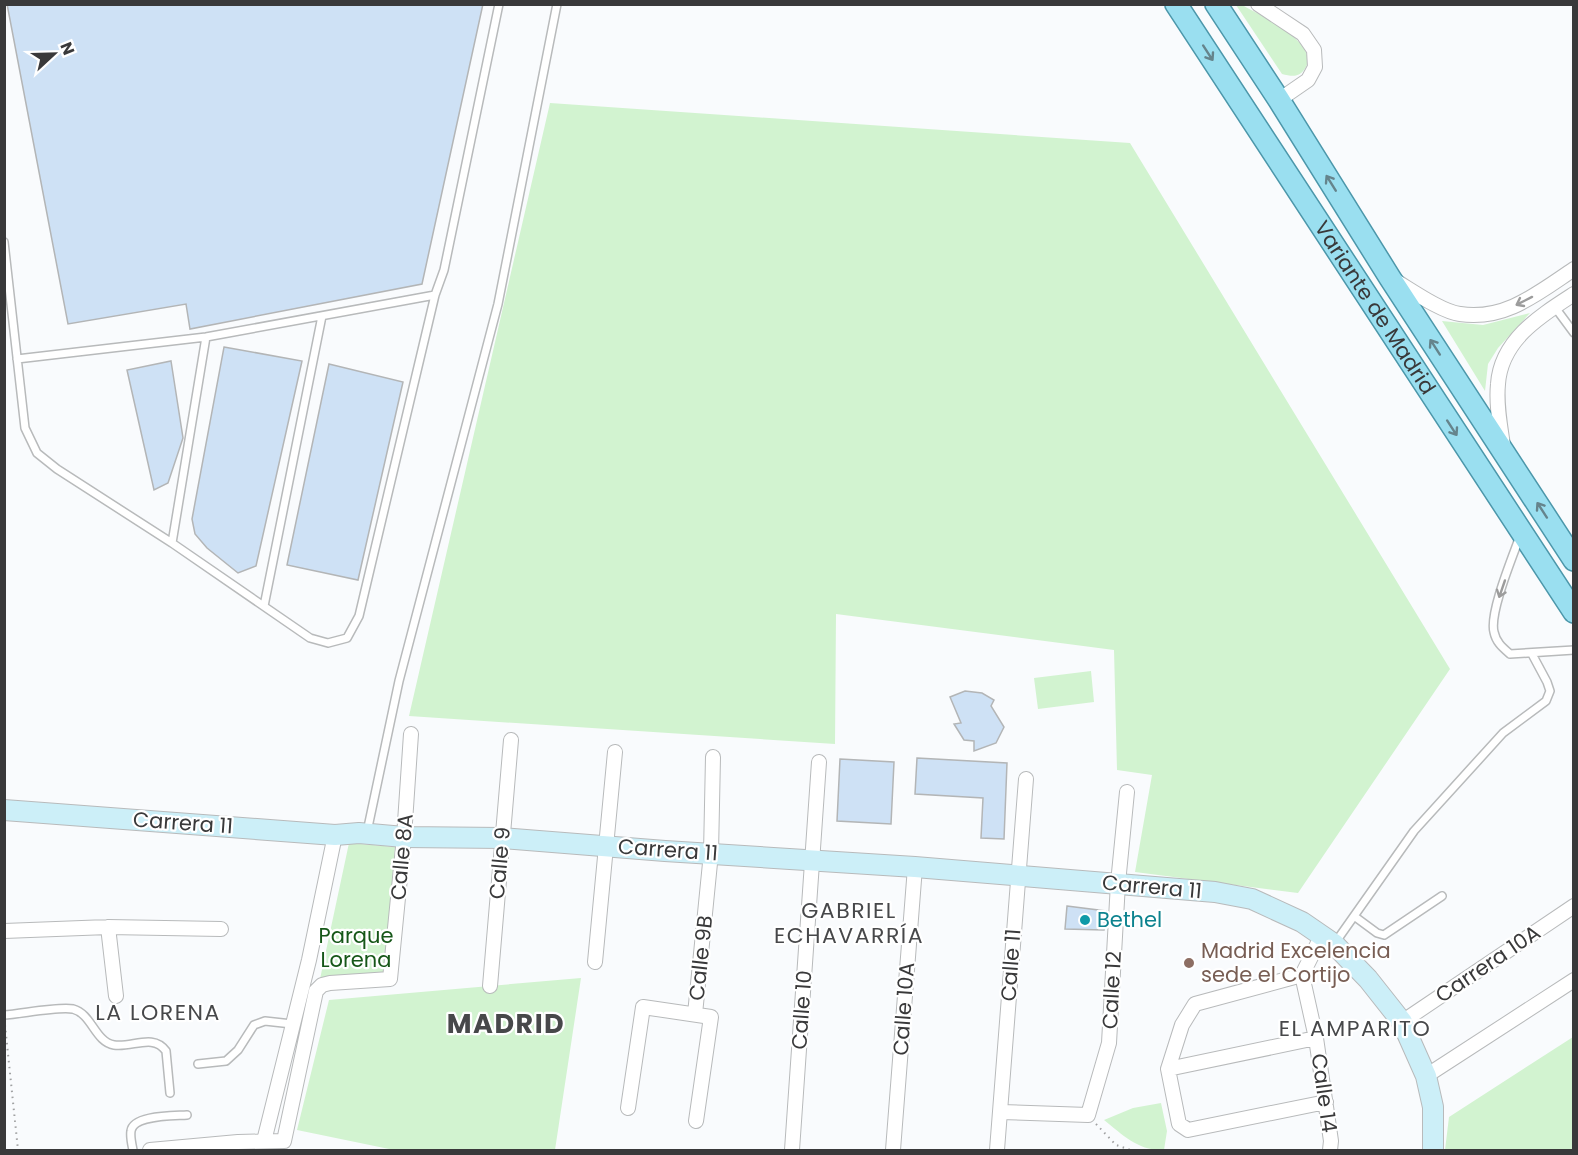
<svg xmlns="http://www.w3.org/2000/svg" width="1578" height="1155" viewBox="0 0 1578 1155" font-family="Poppins,sans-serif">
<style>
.green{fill:#d2f3d0}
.building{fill:#cee1f5;stroke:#b3b5b6;stroke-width:1.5}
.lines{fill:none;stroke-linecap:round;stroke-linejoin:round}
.lane-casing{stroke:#b8babb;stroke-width:10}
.street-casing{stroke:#b8babb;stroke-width:16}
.secondary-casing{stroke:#b8babb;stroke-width:22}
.primary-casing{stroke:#4c97aa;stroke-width:24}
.path{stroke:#a0a1a2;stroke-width:2;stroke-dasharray:1.5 4.5;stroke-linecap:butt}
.lane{stroke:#fff;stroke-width:7}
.street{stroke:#fff;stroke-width:14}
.secondary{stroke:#cceff8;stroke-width:20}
.primary{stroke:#9adff0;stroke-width:21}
.oneway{stroke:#65848c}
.oneway2{stroke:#9c9c9c}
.culture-dot{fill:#0f9aa8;stroke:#fff;stroke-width:2}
.education-dot{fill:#8d6e63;stroke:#fff;stroke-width:2}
.labels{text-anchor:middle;stroke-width:4.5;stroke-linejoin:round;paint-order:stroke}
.street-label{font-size:21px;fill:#39393a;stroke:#fff}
.culture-label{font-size:21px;fill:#0d838f;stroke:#fff;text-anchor:start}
.park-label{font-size:21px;fill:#165718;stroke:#fff}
.education-label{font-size:21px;fill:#785e54;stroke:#fff;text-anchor:start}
.neighbourhood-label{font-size:22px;letter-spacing:1.5px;fill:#47484a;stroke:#fff}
.district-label{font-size:27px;font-weight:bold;letter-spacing:1.5px;fill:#47484a;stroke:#fff}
</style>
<rect width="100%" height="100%" fill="#f9fbfd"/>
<path class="green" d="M1236,5h6c16,9 82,39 62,65 -6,8 -13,6 -22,4z
M550,103l580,40 320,526 -152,224 -163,-21 17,-97 -35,-5 -3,-120 -278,-36 -1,130 -426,-28z
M1530,313l-32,35 -10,16 -3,27 -43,-70 41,4z
M1091,671l3,31 -56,7 -4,-31z
M349,843l46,4 -11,132h-64z
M581,978l-26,172h-161l-97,-20 32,-130z
M1573,1037v113h-128l4,-33z
M1161,1103l6,28 -3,19c-26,1 -41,-15 -60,-30l29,-12z"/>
<path class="building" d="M7,4h476l-61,280 -232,45 -4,-25 -118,20z
M224,347l78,14 -46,205 -18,7 -31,-25 -12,-14 -3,-15z
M171,361l12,77 -15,45 -14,7 -27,-120z
M329,364l74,18 -45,198 -71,-15z
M965,691l17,2 12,7 -3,6 13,21 -8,16 -22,8v-10l-10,-1 -10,-16 7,-1 -11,-26z
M917,758l90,5 -3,76 -23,-1 2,-40 -68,-4z
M840,759l54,3 -3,62 -54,-3z
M1067,906l39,5 -2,19 -39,-1z"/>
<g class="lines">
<g class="lane-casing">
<path id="lane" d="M4,242l21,186 12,25 20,16 115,74 138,95 18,5 19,-5 12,-22 76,-321 9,-25 55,-266
M1554,306l20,27
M17,359l189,-22 229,-42
M1520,536c-7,20 -31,77 -26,96 2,10 8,15 16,22l64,-4
M172,543l34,-206
M264,606l58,-290
M367,832l32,-151 99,-377 59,-300
M1354,916l23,17 7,2 58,-39
M1335,943l79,-112 89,-98 43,-32 4,-10 -3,-9 -15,-28
M4,1015c17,-1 55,-9 69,-6 19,5 22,33 41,36 18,3 39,-12 52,6l4,42
M198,1064l28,-3 12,-11 16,-25 11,-4 27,3
M133,1150c-1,-5 -3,-13 -2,-19 2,-16 42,-15 56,-16"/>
</g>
<g class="street-casing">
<path id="street" d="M1258,4l45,30 11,16 1,17 -7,13 -29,20
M1394,280c17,10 48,32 66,34 45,7 78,-21 114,-45
M1503,445c-3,-20 -7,-41 -5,-61 3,-44 42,-68 76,-90
M108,927l8,69
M4,931l104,-4 113,2
M1322,935l-20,40 14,63 15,103 -1,9
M595,962l20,-210
M1302,975l-107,29 -13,21 -14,44 11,55 9,6 138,-28
M490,986l21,-246
M695,1014l16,-161 2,-96
M1402,1022l172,-116
M1168,1069l148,-31
M1426,1076l148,-96
M628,1108l15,-101 68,10 -15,104
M1000,1112l88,3 21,-72 9,-160 9,-91
M264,1141l45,-181 26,-125
M150,1150l88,-8 46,-1 32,-150 6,-6 8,-2 60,-4 14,-142 7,-103
M792,1150l27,-388
M893,1150l22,-283
M997,1150l29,-371"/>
</g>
<g class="secondary-casing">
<path id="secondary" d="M4,810l331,25 24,-2 45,4 98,1 163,13 250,16 300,25 37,7 50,23 32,22 34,35 34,43 24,54 7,31v43"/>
</g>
<g class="primary-casing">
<g id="primary">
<path id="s1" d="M1176,4l398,608"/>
<path d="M1216,4l63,96 111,178 184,282"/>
</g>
</g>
<path class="path" d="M5,1025l13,125
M1096,1124l20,21 15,5"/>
<use href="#lane" class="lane"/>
<use href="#street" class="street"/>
<use href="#secondary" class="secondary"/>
<use href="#primary" class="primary"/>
</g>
<defs><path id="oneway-shaft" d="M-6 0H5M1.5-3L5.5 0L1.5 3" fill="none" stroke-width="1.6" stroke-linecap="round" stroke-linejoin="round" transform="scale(1.5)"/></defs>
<g class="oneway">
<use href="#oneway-shaft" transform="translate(1208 53) rotate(57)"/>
<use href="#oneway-shaft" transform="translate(1331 183) rotate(-122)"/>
<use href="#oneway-shaft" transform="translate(1435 347) rotate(-123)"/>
<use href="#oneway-shaft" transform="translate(1452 428) rotate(57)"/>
<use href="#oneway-shaft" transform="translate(1542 510) rotate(-123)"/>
</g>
<g class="oneway2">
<use href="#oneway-shaft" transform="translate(1524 301) rotate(153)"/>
<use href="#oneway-shaft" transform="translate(1502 589) rotate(109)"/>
</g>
<circle class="culture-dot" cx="1085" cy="920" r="6"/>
<circle class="education-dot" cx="1189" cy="963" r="6"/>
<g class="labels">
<g class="street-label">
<text dy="7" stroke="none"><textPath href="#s1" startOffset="363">Variante de Madrid</textPath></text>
<text transform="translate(183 823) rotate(4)" y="7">Carrera 11</text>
<text transform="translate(668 850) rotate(4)" y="7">Carrera 11</text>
<text transform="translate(402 857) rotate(-85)" y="7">Calle 8A</text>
<text transform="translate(500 863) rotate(-85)" y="7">Calle 9</text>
<text transform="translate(1152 887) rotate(5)" y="7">Carrera 11</text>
<text transform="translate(701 958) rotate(-84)" y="7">Calle 9B</text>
<text transform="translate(1488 964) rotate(-34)" y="7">Carrera 10A</text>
<text transform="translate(1011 965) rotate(-86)" y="7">Calle 11</text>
<text transform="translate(1112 990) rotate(-87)" y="7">Calle 12</text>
<text transform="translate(904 1009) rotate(-86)" y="7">Calle 10A</text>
<text transform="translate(802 1010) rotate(-86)" y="7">Calle 10</text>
<text transform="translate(1324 1093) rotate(82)" y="7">Calle 14</text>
</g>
<g class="culture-label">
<text x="1097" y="927">Bethel</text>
</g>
<g class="park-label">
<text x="356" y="943">Parque<tspan x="356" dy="24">Lorena</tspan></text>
</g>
<g class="education-label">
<text x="1201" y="958">Madrid Excelencia<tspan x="1201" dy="24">sede el Cortijo</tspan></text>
</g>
<g class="neighbourhood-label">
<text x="849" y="918">GABRIEL<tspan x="849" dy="25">ECHAVARRÍA</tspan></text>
<text x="158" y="1020">LA LORENA</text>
<text x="1355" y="1036">EL AMPARITO</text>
</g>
<g class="district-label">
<text x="506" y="1033">MADRID</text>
</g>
</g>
<rect width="1578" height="1155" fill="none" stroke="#39393a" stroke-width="12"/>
<g transform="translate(54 54) rotate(68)" stroke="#ffffff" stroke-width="4.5" paint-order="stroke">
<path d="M0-4.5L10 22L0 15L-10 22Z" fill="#39393a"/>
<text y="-9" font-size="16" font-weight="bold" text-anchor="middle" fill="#39393a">N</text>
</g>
</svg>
